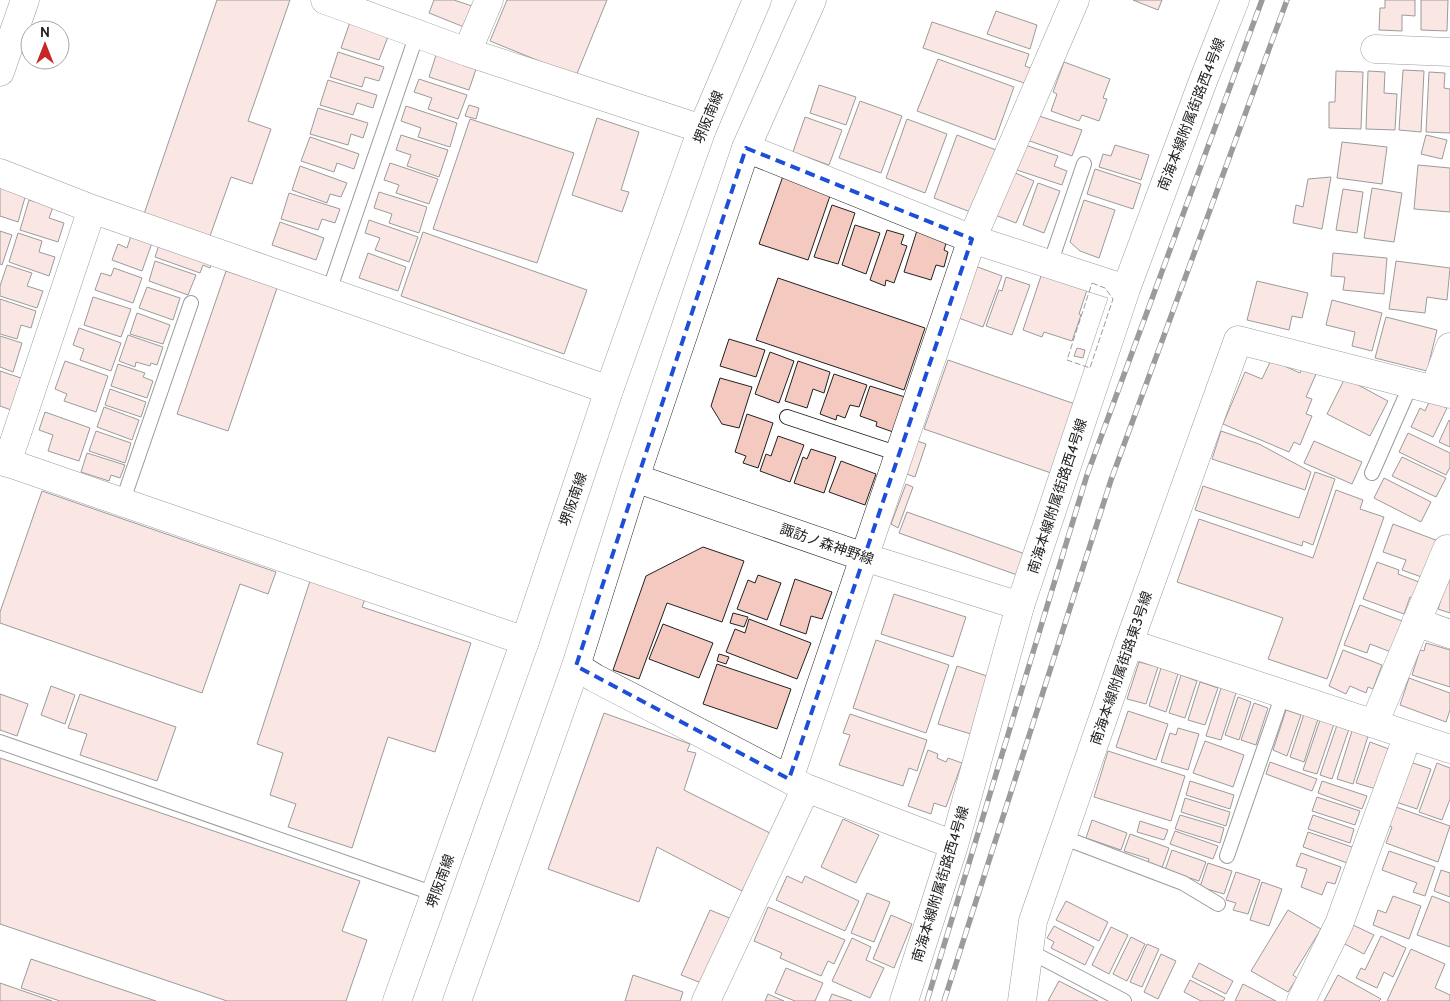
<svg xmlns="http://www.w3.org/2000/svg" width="1450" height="1001" viewBox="0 0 1450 1001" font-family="Cabin,'Noto Sans JP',sans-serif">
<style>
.building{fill:#f3c9c0;stroke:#222}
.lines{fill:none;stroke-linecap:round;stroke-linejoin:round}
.lane-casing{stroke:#222;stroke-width:16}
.street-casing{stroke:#222;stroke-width:29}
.secondary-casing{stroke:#222;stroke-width:29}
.lane{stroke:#fff;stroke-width:14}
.street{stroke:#fff;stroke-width:28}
.secondary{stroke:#fff;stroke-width:28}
.rail-casing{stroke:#222;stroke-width:5.5}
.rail{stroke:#fff;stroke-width:4;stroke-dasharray:11;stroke-linecap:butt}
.fence{stroke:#222;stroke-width:1;stroke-dasharray:6 2.5;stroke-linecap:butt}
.marked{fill:none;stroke:#1d4ed8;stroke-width:4;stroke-dasharray:10 6;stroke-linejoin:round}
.labels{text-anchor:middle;stroke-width:4;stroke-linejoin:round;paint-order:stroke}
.street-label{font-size:14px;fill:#222;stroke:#fff}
</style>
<rect width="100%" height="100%" fill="#fff"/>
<path class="building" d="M217,0h73l-42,121 23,8 -19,55 -21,-7 -21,59 -66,-22z
M434,0h20l18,6 -8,21 -35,-14z
M507,0h100l-31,76 -86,-35z
M1133,0h29l-4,10z
M1385,0h30v16l-13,-1v16l-23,-1 1,-22h5z
M1421,0h27l-1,31 -26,-1z
M996,11l41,14 -7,24 -43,-15z
M350,22l39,12 -10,26 -38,-12z
M932,22l97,32 -4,12 8,3 -6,15 -104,-36z
M338,52l46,15 -5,14 -14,-4 -3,10 -32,-10z
M437,52l40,14 -8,24 -40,-13z
M938,59l76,28 -19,53 -78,-29z
M1064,62l46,17 -7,19 4,1 -8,22 -17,-6 -3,6 -28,-10 6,-17 -4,-2z
M1403,70l21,1 -3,61 -22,-2z
M1336,71l27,1 -2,57 -32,-1v-26h6z
M1368,71l17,1 -1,21 13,1 -2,36 -29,-1z
M1429,72l16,1 -1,15 6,1v44l-24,-1z
M419,79l48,16 -9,24 -30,-10 4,-11 -18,-6z
M328,80l49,15 -4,13 -16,-5 -4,12 -33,-10z
M819,85l37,12 -10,28 -36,-12z
M860,101l42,15 -21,57 -42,-15z
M469,105l10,3 -3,11 -11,-3z
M406,106l51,17 -7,24 -32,-10 3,-9 -20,-7z
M318,108l50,15 -5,15 -12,-4 -3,11 -38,-11z
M1036,115l46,15 -10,26 -45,-16z
M805,117l37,13 -13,35 -36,-13z
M597,118l42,14 -18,58 8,2 -7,20 -50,-17z
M470,119l104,34 -37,110 -104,-34z
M907,119l40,15 -22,59 -39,-15z
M401,135l47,15 -9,27 -32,-11 4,-11 -15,-5z
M957,135l39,15 -23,63 -39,-15z
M1426,135l21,5 -5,19 -21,-5z
M310,137l49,17 -5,15 -17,-6 -3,9 -33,-11z
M1342,142l45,5 -5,37 -45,-6z
M1025,145l33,11 -4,10 13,5 -5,14 -45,-15z
M1115,145l34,10 -8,25 -42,-13 4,-13 8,2z
M390,163l48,16 -9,25 -33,-11 3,-8 -15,-5z
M1418,165l32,3v44l-36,-3z
M300,166l47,17 -6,14 -11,-3 -3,9 -35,-13z
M1095,169l46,15 -8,25 -46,-15z
M1013,172l21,9 -18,42 -21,-8z
M783,176l48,17 -23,67 -49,-16z
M1331,177l-9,52 -29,-6 3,-18 7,2 5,-28z
M1038,183l22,8 -16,42 -21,-8z
M0,186l26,8 -8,28 -18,-6z
M1372,188l30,5 -8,49 -30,-4z
M1343,189l20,3 -6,41 -21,-3z
M379,192l48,15 -8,26 -30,-10 3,-9 -18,-6z
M289,193l51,16 -5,14 -13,-4 -4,11 -37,-11z
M29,200l24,7 -4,11 15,5 -6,19 -38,-12z
M1084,200l31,10 -16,48 -19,-7 -10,-9z
M832,205l23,8 -17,51 -24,-7z
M369,220l49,17 -9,25 -34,-12 5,-12 -15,-5z
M280,222l44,16 -8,22 -44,-15z
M919,224l30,10 -5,16 4,2 -4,15 -8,-2 -5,15 -27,-8z
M855,225l25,8 -14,41 -24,-9z
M887,230l17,5 -3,9 6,2 -13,37 -8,-3 -1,6 -15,-6z
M0,231l12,4 -10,30 -2,-1z
M423,232l164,58 -23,64 -163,-58z
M18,233l24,8 -3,11 16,5 -6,19 -40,-14z
M131,236l21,7 -10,28 -30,-11 6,-16 9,4z
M161,239l52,19 -3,10 -7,-3 -3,8 -45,-16z
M368,253l38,14 -8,24 -39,-13z
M1333,253l54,5 -3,36 -41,-4 2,-13 -14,-1z
M155,261l41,14 -8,20 -39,-14z
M1396,261l54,7 -3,32 -20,-3 -2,16 -36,-4z
M7,265l25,8 -5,13 16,5 -6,17 -37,-12v-10z
M975,266l27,10 -19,51 -27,-10z
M114,268l28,10 -9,25 -38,-13 6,-17 10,3z
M1043,270l44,20 -8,24 2,1 -9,26 -28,-9 -2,5 -19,-7z
M226,271l51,17 -49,143 -51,-17z
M1006,277l24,8 -18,50 -26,-9 13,-36 3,1z
M778,278l147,50 -21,62 -148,-50z
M1257,281l51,12 -6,25 -10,-2 -3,14 -42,-10z
M147,287l33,11 -7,22 -34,-12z
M93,297l38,12 -10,28 -37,-12z
M0,299l36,12 -5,17 -10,-3 -4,14 -17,-5z
M1332,300l50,13 -10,38 -20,-5 3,-14 -29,-7z
M137,313l33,12 -7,19 -33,-10z
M1386,317l51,13 -10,41 -52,-13z
M79,328l42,15 -10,28 -31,-11 4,-11 -11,-4z
M128,335l35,12 -6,18 -6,-2 -1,3 -14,-4 -1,5 -16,-6z
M0,336l22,7 -9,29 -13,-5z
M729,339l36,11 -9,27 -36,-11z
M1077,348l8,2 -2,8 -9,-2z
M770,352l24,9 -15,42 -24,-9z
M948,360l127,44 -24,69 -127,-44z
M1271,360l29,13 2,-5 14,6 -10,23 6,2 -6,15 6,2 -12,29 -6,-3 -5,10 -66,-28 22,-52 17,7z
M65,361l43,15 -12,36 -32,-11 3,-7 -12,-5z
M798,361l32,11 -6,21 -11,-4 -6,19 -22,-7z
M118,364l27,9 -2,4 10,4 -6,17 -36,-12z
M0,371l24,8 -10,32 -14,-5z
M834,374l33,11 -8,22 -9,-2 -5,13 -8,-3 -1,5 -16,-6z
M720,378l32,9 -13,41 -17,-4 -11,-18z
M1345,378l43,23 -18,35 -43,-22z
M870,386l35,11 -12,35 -17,-6 1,-4 -17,-6z
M110,389l36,13 -5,15 -36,-12z
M1430,400l17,8 -14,29 -22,-10 9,-19 5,3z
M104,407l35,13 -7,20 -35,-13z
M45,412l45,16 -11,33 -31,-10 5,-16 -14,-5z
M747,414l26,9 -15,45 -15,-5 3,-7 -11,-4z
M1449,420l1,1v26l-11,-5z
M96,431l35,12 -6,20 -36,-12z
M1221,431l38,13 52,28 -6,18 -93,-31z
M1408,433l42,20v14l-4,8 -47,-23z
M778,436l26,9 -14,37 -30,-11 6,-17 5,2z
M912,439l14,5 -11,33 -14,-5z
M1314,441l48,21 -10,22 -48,-21z
M811,449l25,8 -12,36 -30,-10 9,-26 4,2z
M87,453l38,12 -5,13 -9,-3 -2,6 -28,-9z
M1402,457l44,21 -10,19 -44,-21z
M841,461l35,13 -11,31 -36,-13z
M1315,472l20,7 -22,66 -10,-4 -1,5 -107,-36 8,-24 96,32z
M1384,478l47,24 -10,20 -47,-24z
M906,484l7,3 -15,41 -7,-4z
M1336,490l27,10 -3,9 24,8 -57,162 -59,-20 15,-41 -106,-36 22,-63 114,39z
M42,491l234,81 -8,22 -28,-10 -38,109 -202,-70v-11z
M907,512l121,43 -8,21 -121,-43z
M1393,524l48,18 -14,37 -25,-9 4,-10 -23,-8z
M703,547l41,14 -22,61 -55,-19 -28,76 -26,-9 33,-94z
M1377,562l22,8 -1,4 21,8 -6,16 -3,-1 -6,17 -41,-15z
M1450,571v42l-12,-4z
M758,575l23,8 -14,37 -30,-11 11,-29 7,3z
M795,579l37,13 -10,27 -11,-3 -5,18 -26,-9z
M310,581l55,18 -3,8 109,36 -36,109 -47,-15 -36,111 -64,-21 8,-23 -26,-9 13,-42 -26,-9z
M894,594l72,23 -13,40 -72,-23z
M1360,605l42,16 -11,31 -21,-8 -3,9 -23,-8z
M733,613l15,4 -4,10 -14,-4z
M749,619l62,24 -14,36 -71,-27 9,-23 10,4z
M663,624l50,19 -14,35 -50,-19z
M876,640l73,25 -23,68 -73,-25z
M1426,643l24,7v37l-38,-12 8,-25 4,1z
M1343,650l39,15 -9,24 -5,-2 -2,6 -16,-7 -4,8 -17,-8z
M719,654l10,3 -3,7 -9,-3z
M1139,662l19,5 -12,37 -19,-5z
M717,664l74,25 -14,40 -74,-25z
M957,666l33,11 -19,57 -33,-10z
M1161,668l17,6 -12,38 -17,-6z
M1181,675l16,6 -12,37 -16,-5z
M1409,678l41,15v17l-4,12 -46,-17z
M1200,682l18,6 -13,37 -17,-5z
M51,686l24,9 -10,29 -24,-9z
M1221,688l15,5 -15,47 -15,-4z
M0,694l28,10 -11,32 -17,-6z
M80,694l96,33 -19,54 -77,-26 7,-21 -19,-6z
M1238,697l13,5 -12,38 -14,-5z
M1254,703l14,5 -12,37 -15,-5z
M1286,710l15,5 -14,41 -14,-6z
M1128,711l40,13 -12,36 -40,-13z
M604,713l86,31 -3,7 9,2 -12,37 88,44 -30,57 -85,-44 -18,55 -91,-33z
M850,714l77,26 -10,31 -8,-3 -6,18 -64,-21 11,-30 -7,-2z
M1304,714l14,5 -14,43 -14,-5z
M1320,720l14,4 -17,50 -14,-4z
M1337,725l12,4 -17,50 -12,-4z
M1178,728l21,6 -11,36 -27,-8 9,-29 6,2z
M1352,731l16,5 -15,48 -16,-5z
M1205,741l39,14 -11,32 -40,-14z
M1370,742l19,7 -13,40 -20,-6z
M928,750l10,4 -1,4 9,4 2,-4 14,5 -16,44 -12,-4 -3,11 -23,-8z
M1108,751l77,25 -14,45 -77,-24z
M0,758l360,123 -18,50 25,9 -21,61h-119l-227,-77z
M1270,762l47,17 -5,12 -46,-17z
M1410,762l21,7 -14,40 -21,-7z
M1437,763l13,5v31l-8,21 -23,-8z
M1190,781l44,14 -4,14 -44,-14z
M1322,781l45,15 -5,13 -44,-16z
M1317,797l43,14 -5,14 -43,-14z
M1185,798l45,14 -4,14 -45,-14z
M1393,806l57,20 -12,36 -52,-19 6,-16 -5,-2z
M1180,815l44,13 -4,15 -45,-14z
M1313,815l41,14 -4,14 -42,-14z
M843,819l36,16 -23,48 -35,-16z
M1092,820l35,13 -6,17 -35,-12z
M1140,821l28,9 -4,10 -27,-8z
M1175,831l43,15 -5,13 -43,-15z
M1308,832l47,16 -5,16 -47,-17z
M1130,834l39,14 -7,20 -14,-5 1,-4 -25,-8z
M1172,850l34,12 -7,19 -34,-11z
M1389,851l46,16 -10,29 -12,-4 4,-9 -35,-13z
M1301,853l40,14 -6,17 -8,-2 -5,13 -21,-8 6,-18 -11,-3z
M1208,863l24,8 -8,23 -24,-7z
M1441,870l9,3v24l-16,-6z
M1236,872l24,8 -12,34 -15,-4 3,-7 -10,-3z
M787,876l15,7 3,-7 54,25 -14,30 -69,-31z
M1262,882l20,7 -13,37 -19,-6z
M867,893l23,9 -16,40 -23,-9z
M1393,896l28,10 -12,33 -36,-14 5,-15 8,3z
M1432,896l18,7v44l-33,-12z
M1066,901l42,21 -9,19 -43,-21z
M768,907l77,33 -11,24 -6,-3 -7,15 -41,-18 2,-5 -28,-12z
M710,910l22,9 -28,65 -23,-9z
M1288,910l33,19 -28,46 4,3 -9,14 -37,-21z
M891,915l21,9 -18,44 -21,-9z
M1351,924l23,11 -10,19 -23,-12z
M1054,926l40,21 -9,18 -34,-17 3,-6 -7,-4z
M1111,927l17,8 -19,39 -17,-9z
M1381,936l25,12 -13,29 -9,-5 -7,16 -21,-10 5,-10 4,2z
M1131,937l14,7 -18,37 -14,-7z
M852,938l19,9 -5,13 18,8 -14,30 -38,-17z
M1147,944l12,5 -17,38 -12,-5z
M1411,949l34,15 -10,24 15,7v6h-63z
M1161,954l15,7 -18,38 -14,-7z
M31,959l125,42h-96l-39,-13z
M1199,963l34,18 -7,13 -34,-17z
M786,968l37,15 -8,18h-20l-20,-8z
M633,975l50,17 -3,9h-55z
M1338,975l43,24 -2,2h-55z
M1190,980l35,18 -2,3h-22l-17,-9z
M1059,981l39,20h-50z
M0,983l52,18h-52z
M1243,984l33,17h-41z
M768,994l16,7h-19z
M832,994l20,7h-23z"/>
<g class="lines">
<g class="lane-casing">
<path id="lane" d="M1050,264l34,-100
M329,291l88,-257
M787,417l112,37
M1372,473l39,-89
M122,503l69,-200
M0,742l435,152
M1062,837l121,46 35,21
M1227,856l56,-162
M1029,951l95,50"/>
</g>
<g class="street-casing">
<path id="street" d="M325,0l142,52 235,77
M1375,49l75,3
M467,52l22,-52
M0,72l25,-72
M746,148l226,91 154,50
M0,173l92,36 -85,254
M92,209l517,181
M1434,390l16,-43
M0,460l525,181
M1416,622l34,12
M1129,643l321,106
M576,666l19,12 211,110 148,57
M1374,724l73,-175
M789,779l183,-540 103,-239
M706,1001l100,-213
M904,1001l50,-156 66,-239 106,-317 77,-208 32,-81
M1022,1001l11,-80 96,-278 109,-303 212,54
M1301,1001l38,-77 69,-189"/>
</g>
<g class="secondary-casing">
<path id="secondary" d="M635,478l229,79 156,49
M397,1001l128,-360 84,-251 93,-261 55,-129
M457,1001l119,-335 59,-188 111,-330 66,-148"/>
</g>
<use href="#lane" class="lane"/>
<use href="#street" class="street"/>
<use href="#secondary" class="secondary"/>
<g class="rail-casing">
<path id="rail" d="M927,1001l160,-526 175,-475
M944,1001l167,-521 176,-480"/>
</g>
<use href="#rail" class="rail"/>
<path class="fence" d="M1092,283l13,5 8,11 -23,69 -23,-8z"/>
</g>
<path d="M0 0H1450V1001H0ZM746,148l226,91 -183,540 -213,-113z" fill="#fff" fill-opacity=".55" fill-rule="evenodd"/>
<path class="marked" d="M746,148l226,91 -183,540 -213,-113z"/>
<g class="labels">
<g class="street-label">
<text transform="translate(1191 114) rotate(-69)" y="5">南海本線附属街路西4号線</text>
<text transform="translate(708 117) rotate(-68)" y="5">堺阪南線</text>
<text transform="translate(1057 496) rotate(-72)" y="5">南海本線附属街路西4号線</text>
<text transform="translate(573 499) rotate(-71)" y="5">堺阪南線</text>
<text transform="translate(827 544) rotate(19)" y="5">諏訪ノ森神野線</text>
<text transform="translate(1121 668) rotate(-71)" y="5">南海本線附属街路東3号線</text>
<text transform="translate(440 881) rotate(-70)" y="5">堺阪南線</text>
<text transform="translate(940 884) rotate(-73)" y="5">南海本線附属街路西4号線</text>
</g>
</g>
<g transform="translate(45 45)"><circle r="24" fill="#ffffff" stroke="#a7a7a7"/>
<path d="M0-4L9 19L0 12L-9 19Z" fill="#c62828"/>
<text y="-8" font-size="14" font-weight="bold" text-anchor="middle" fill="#222222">N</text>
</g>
</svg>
